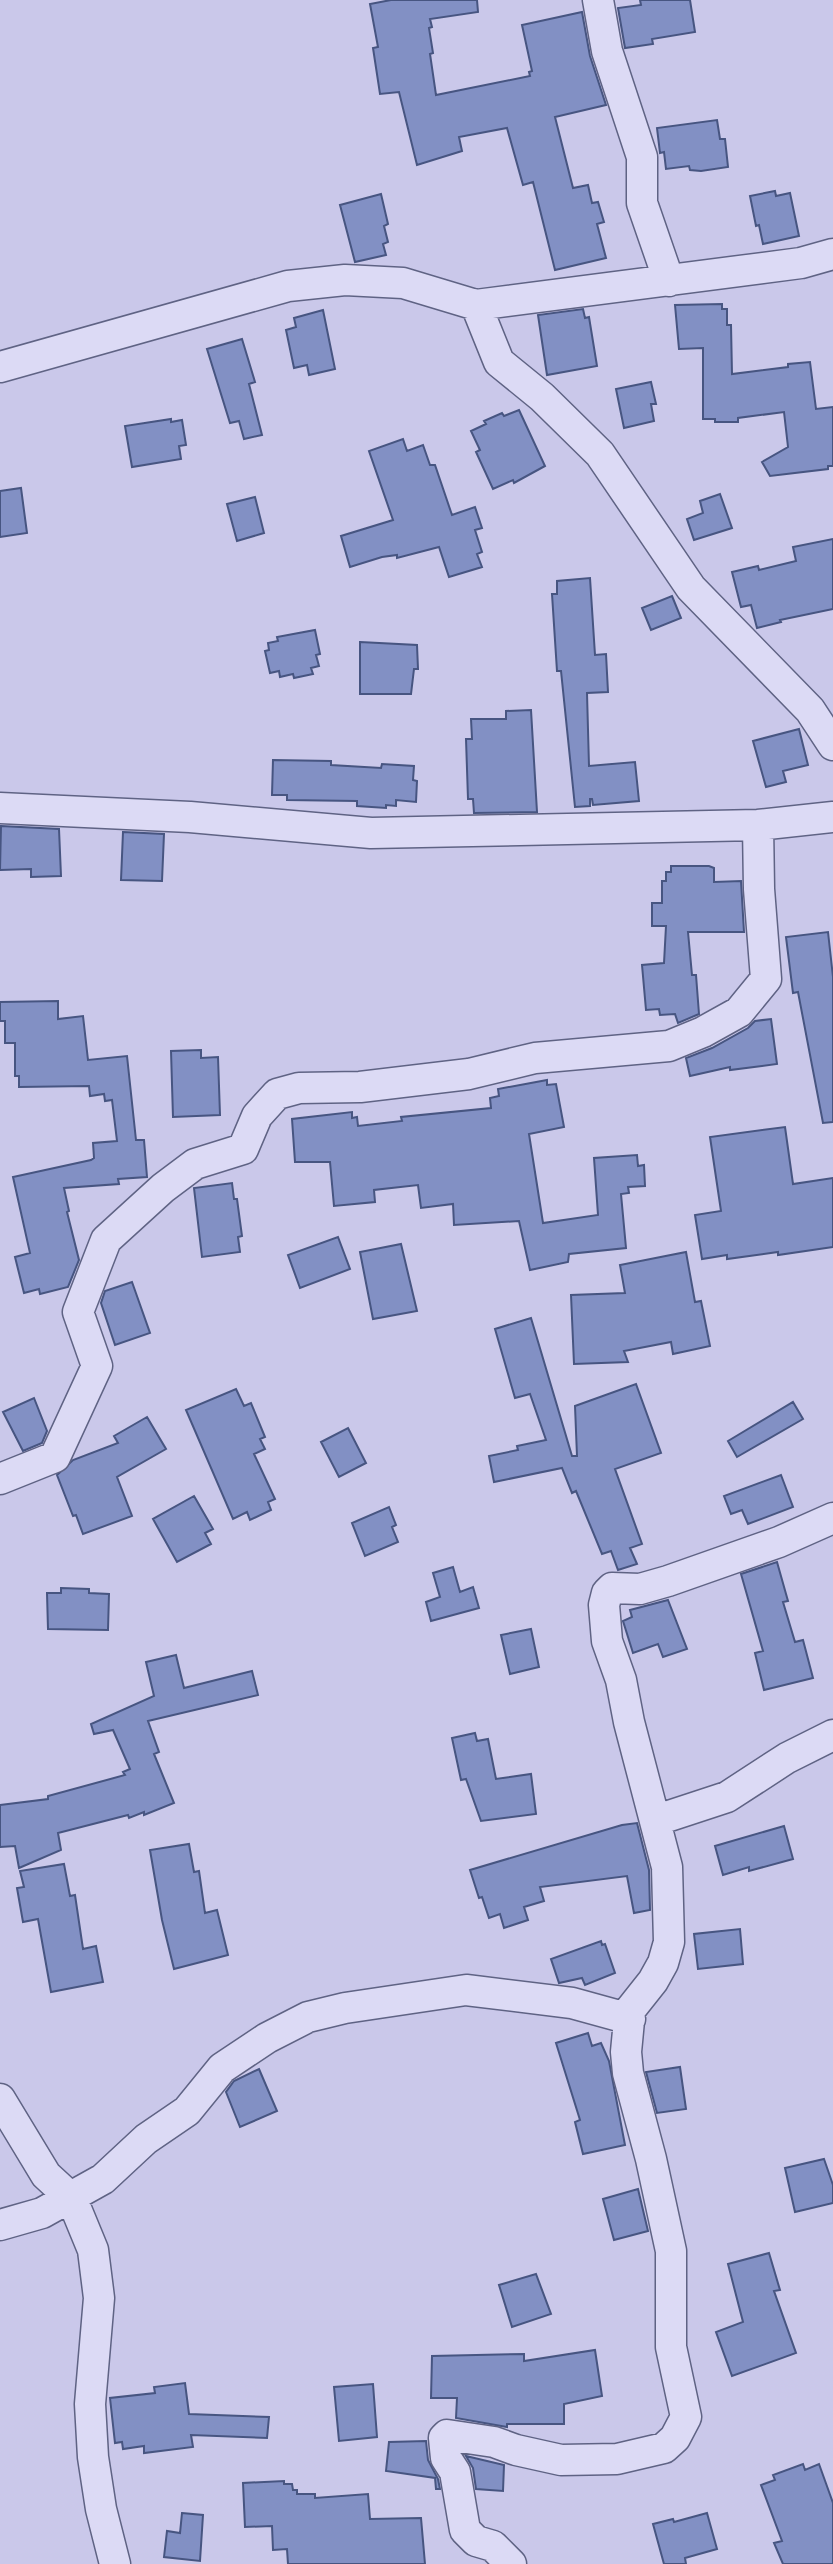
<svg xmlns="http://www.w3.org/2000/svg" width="833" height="2564" viewBox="0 0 833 2564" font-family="'IBM Plex Serif',serif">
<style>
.building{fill:#8290c4;stroke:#475581;stroke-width:2}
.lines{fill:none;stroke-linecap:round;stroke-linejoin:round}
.minor-casing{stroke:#5f6384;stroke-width:33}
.minor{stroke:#dcdaf5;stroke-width:30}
</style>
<rect width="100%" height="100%" fill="#cac8ea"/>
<path class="building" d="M391,0h86l1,12 -48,7 2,8 -3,1 4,25 -3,1 6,41 94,-19 -1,-4 3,-1 -10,-46 60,-13 8,44 16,49 -51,12 18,71 15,-3 4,18 6,-1 6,20 -7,2 9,34 -51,12 -22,-88 -10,3 -16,-57 -48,9 3,14 -45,14 -18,-73 -19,2 -7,-46 5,-1 -8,-43z
M640,0h50l5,32 -43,7 1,5 -28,4 -7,-40 23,-3z
M717,120l3,19h5l3,28 -27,4 -11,-1 -1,-4 -23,3 -2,-17 -4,1 -3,-25z
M775,191l1,5 14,-3 9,43 -36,8 -4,-19 -3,1 -6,-30z
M381,194l7,30 -4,2 4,16 -5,2 3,11 -31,7 -15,-57z
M722,304v5h5v16h4l1,49 56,-7v-3l22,-2 6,47 17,-2v59h-5v3l-58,7 -8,-14 26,-15 -4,-35 -46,6v4h-23v-3h-12v-71l-24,1 -4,-44z
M583,309l2,9 4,-1 8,49 -50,9 -9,-60z
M323,310l12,59 -26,6 -2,-10 -13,3 -8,-38 10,-3 -2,-9z
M242,339l13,43 -6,2 13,51 -18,4 -5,-18 -9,2 -23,-74z
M651,382l5,22h-5l3,17 -30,7 -8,-39z
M519,410l26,56 -31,17 -1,-3 -20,9 -17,-37 4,-2 -9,-19 15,-7 -2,-3 18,-8 2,3z
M171,419v3l11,-2 4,25 -7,1 2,13 -49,8 -7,-41z
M403,439l4,12 16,-6 7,20h5l17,50 23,-8 7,21 -7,2 7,22 -5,2 5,13 -33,10 -10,-30 -42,11v-3l-15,2 -32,10 -9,-31 52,-16 -24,-69z
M21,488l6,45 -27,4v-46z
M720,494l12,34 -38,12 -7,-21 16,-6 -3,-12z
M255,497l9,36 -27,8 -10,-37z
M833,539v70l-53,11 1,2 -24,6 -6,-23 -10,2 -9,-35 26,-6 1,4 37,-9 -3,-14z
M590,578l5,77 11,-1 2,38 -21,1 2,73 46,-4 4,39 -46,4 -1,-6h-2v7l-15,1 -14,-136h-4l-5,-77h5v-13z
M672,596l9,22 -30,12 -9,-22z
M315,630l5,24 -4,1 3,11 -8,2 2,6 -19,4 -1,-4 -13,3 -1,-6 -9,2 -5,-22 4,-1 -1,-7 10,-2 -1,-4z
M360,642l57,3 1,24h-4l-3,25h-51z
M531,710l6,102 -63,1 -1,-14h-5l-2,-60h6l-1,-20h35v-8z
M799,729l9,36 -25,6 3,11 -20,5 -13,-46z
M273,760l58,1v4l50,3 1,-4 32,2 -1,14 4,1 -1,21 -20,-2v6l-10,-1v3l-29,-2v-5l-70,-1v-5h-15z
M1,826l58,3 2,47 -30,1v-8l-31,1z
M123,832l41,2 -2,47 -41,-1z
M671,866h38l5,2v14l27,-1 3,51h-56l4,43h4l3,39 -21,9 -3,-9 -15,1 -1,-6 -13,1 -4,-45 22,-2 2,-37h-14v-23h10v-22h4v-9h5z
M828,932l5,45v145l-10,1 -25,-131 -5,1 -7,-56z
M58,1001v18l25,-3 5,44 39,-4 9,84h8l3,37 -29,2 1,5 -55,4 5,23 -2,1 12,48 -11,27 -28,7 -1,-5 -15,4 -9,-36 15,-4 -17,-76 78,-17 3,-2 -1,-15 24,-2 -5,-41 -7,1 -1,-7 -14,2 -1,-10 -70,1v-11h-4v-33h-10v-22h-5v-19z
M771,1019l6,45 -47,6v-3l-40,9 -4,-18 26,-10 36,-20 7,-7z
M201,1050v8l17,-1 2,58 -47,2 -2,-66z
M547,1080v5l9,-1 8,43 -35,7 14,89 55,-8 -4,-57 43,-3 1,11 6,-1 1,21 -17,1 1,6 -8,1 5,54 -57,6 -1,8 -38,8 -11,-49 -65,4 -1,-21 -32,4 -3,-23 -44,5 1,12 -41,4 -4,-44h-35l-3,-43 60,-7v6l5,-1 1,9 44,-5 -1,-4 90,-9 -1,-10 9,-2 -1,-7z
M785,1127l8,57 40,-6v69l-55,8v-3l-51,7v-4l-25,4 -7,-44 26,-4 -11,-74z
M232,1183l2,16h3l5,37 -4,1 2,15 -38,5 -8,-69z
M338,1237l12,32 -50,19 -12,-33z
M401,1244l16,67 -44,8 -13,-67z
M686,1252l9,50 6,-1 9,45 -37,8 -2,-12 -47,9 4,11 -54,2 -3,-69 54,-2 -5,-28z
M132,1282l18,51 -35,12 -14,-42 4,-12z
M531,1318l41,138h5l-2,-50 61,-22 25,69 -46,16 27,75 -12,4 7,16 -19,6 -7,-19 -9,3 -26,-63 -4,2 -10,-25 -68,14 -5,-26 29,-6 -1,-4 29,-6 -16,-46 -15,4 -20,-69z
M236,1389l8,17 7,-3 14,34 -5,2 5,10 -11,5 21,45 -7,3 3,8 -21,10 -3,-8 -14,7 -47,-109z
M34,1398l13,33 -5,12 -19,8 -20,-39z
M793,1402l10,17 -66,38 -9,-16z
M147,1417l19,32 -49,28 15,39 -49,18 -7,-19 -3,1 -16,-41 16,-15 45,-17 -4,-7z
M348,1428l18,35 -27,14 -18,-35z
M781,1475l12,32 -45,17 -6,-14 -11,4 -7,-18z
M194,1496l19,33 -8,4 6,11 -34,18 -24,-43z
M389,1507l7,18 -4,2 6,15 -33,14 -13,-33z
M777,1562l11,39 -5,1 12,40 8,-2 10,38 -49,12 -9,-37 8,-2 -22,-77z
M453,1567l7,25 13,-5 6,21 -48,13 -5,-19 14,-5 -7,-24z
M61,1588l28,1v4l20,1 -1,36 -60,-1 -1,-36h14z
M668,1600l19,49 -24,8 -5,-13 -25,9 -10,-32 9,-4 -2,-7z
M531,1629l8,38 -29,7 -9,-39z
M176,1655l8,33 68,-17 6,24 -110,26 11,31 -5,2 20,49 -30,12v-3l-15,6 -1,-3 -70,18 3,17 -42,18 -4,-22 -15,1v-42l48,-6v-3l77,-21 -2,-3 7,-3 -17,-39 -19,4 -3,-10 63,-28 -8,-34z
M475,1733l2,8 11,-2 8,40 35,-5 5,40 -55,7 -15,-42 -5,1 -9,-42z
M637,1823l12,47 1,40 -16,3 -7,-37 -87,11 4,14 -20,6 4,13 -24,8 -4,-14 -11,4 -7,-21 -3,1 -9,-28 152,-45z
M784,1826l9,33 -44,12v-4l-26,8 -8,-29z
M189,1844l5,28 5,-1 6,42 12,-3 11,45 -54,14 -12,-49 -12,-70z
M64,1864l6,32 5,-1 8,54 13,-3 7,36 -52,10 -13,-73 -15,3 -6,-34 7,-1 -4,-16z
M740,1929l3,35 -45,5 -4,-35z
M601,1941l1,4 3,-1 10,29 -30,12 -3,-7 -23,5 -8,-24z
M588,2033l4,13 9,-3 8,18 16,84 -42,9 -8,-32 5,-2 -24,-77z
M680,2067l6,42 -29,4 -11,-41z
M259,2069l18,42 -37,16 -14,-35 8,-11z
M824,2159l9,26v18l-38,9 -10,-44z
M638,2189l10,42 -34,9 -11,-41z
M769,2253l11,37 -6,1 22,62 -64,23 -16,-44 27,-10 -15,-58z
M536,2274l15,40 -39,13 -13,-42z
M595,2350l7,46 -38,8v20h-57v3l-51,-9 1,-20h-26l1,-42 92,-2v7z
M185,2383l4,31 80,3 -2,21 -76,-3 2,12 -49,6v-7l-21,3 -1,-7 -7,1 -5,-45 45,-5 -1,-6z
M373,2384l4,53 -38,4 -5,-54z
M426,2441l2,19 10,19 2,10h-4l-1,-11 -49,-7 3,-29z
M466,2456l38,9 -1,26 -27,-2 -3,-21z
M803,2464l2,6 14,-6 14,39v61h-50l-9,-21 8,-2 -21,-56 14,-5 -2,-5z
M284,2481v3h8l1,6h4v4h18v4l53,-4 2,25 51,-1 4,46h-137l-1,-15 -14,1 -1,-24 -27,1 -2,-44z
M182,2513l21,2 -3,46 -36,-4 3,-26 13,2z
M707,2513l10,36 -32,9 1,6h-22l-11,-40 20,-5 1,3z"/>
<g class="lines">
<g class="minor-casing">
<path id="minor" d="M598,0l9,51 35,106v46l27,78
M476,305l23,57 43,35 58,57 91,134 119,122 23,35
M0,367l288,-81 57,-6 58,3 73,22 325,-42 32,-9
M0,808l190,9 181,16 387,-8 75,-8
M0,1479l55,-22 42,-91 -19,-54 28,-72 57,-52 32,-24 48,-15 14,-33 20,-22 22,-6 61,-1 109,-13 66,-16 134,-12 34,-14 36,-20 27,-33 -7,-90 -1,-64
M657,1820l70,-23 60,-39 46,-23
M0,2099l46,76 26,24 21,51 6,48 -9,106 3,53 8,52 14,55
M0,2225l42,-12 61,-34 43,-40 41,-28 35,-43 45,-30 41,-21 37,-9 121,-18 106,13 58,16
M511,2564l-18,-18 -17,-5 -11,-11 -10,-58 -9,-14 -2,-20 3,-3 47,7 22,8 45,10 56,-1 47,-11 11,-10 11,-21 -15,-70v-96l-20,-92 -23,-86 -2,-21 4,-42 23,-29 10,-18 6,-21 -2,-75 -38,-145 -8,-42 -14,-39 -3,-36 3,-12 5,-5 28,1 28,-8 111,-39 54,-24"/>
</g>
<use href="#minor" class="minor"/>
</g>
</svg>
